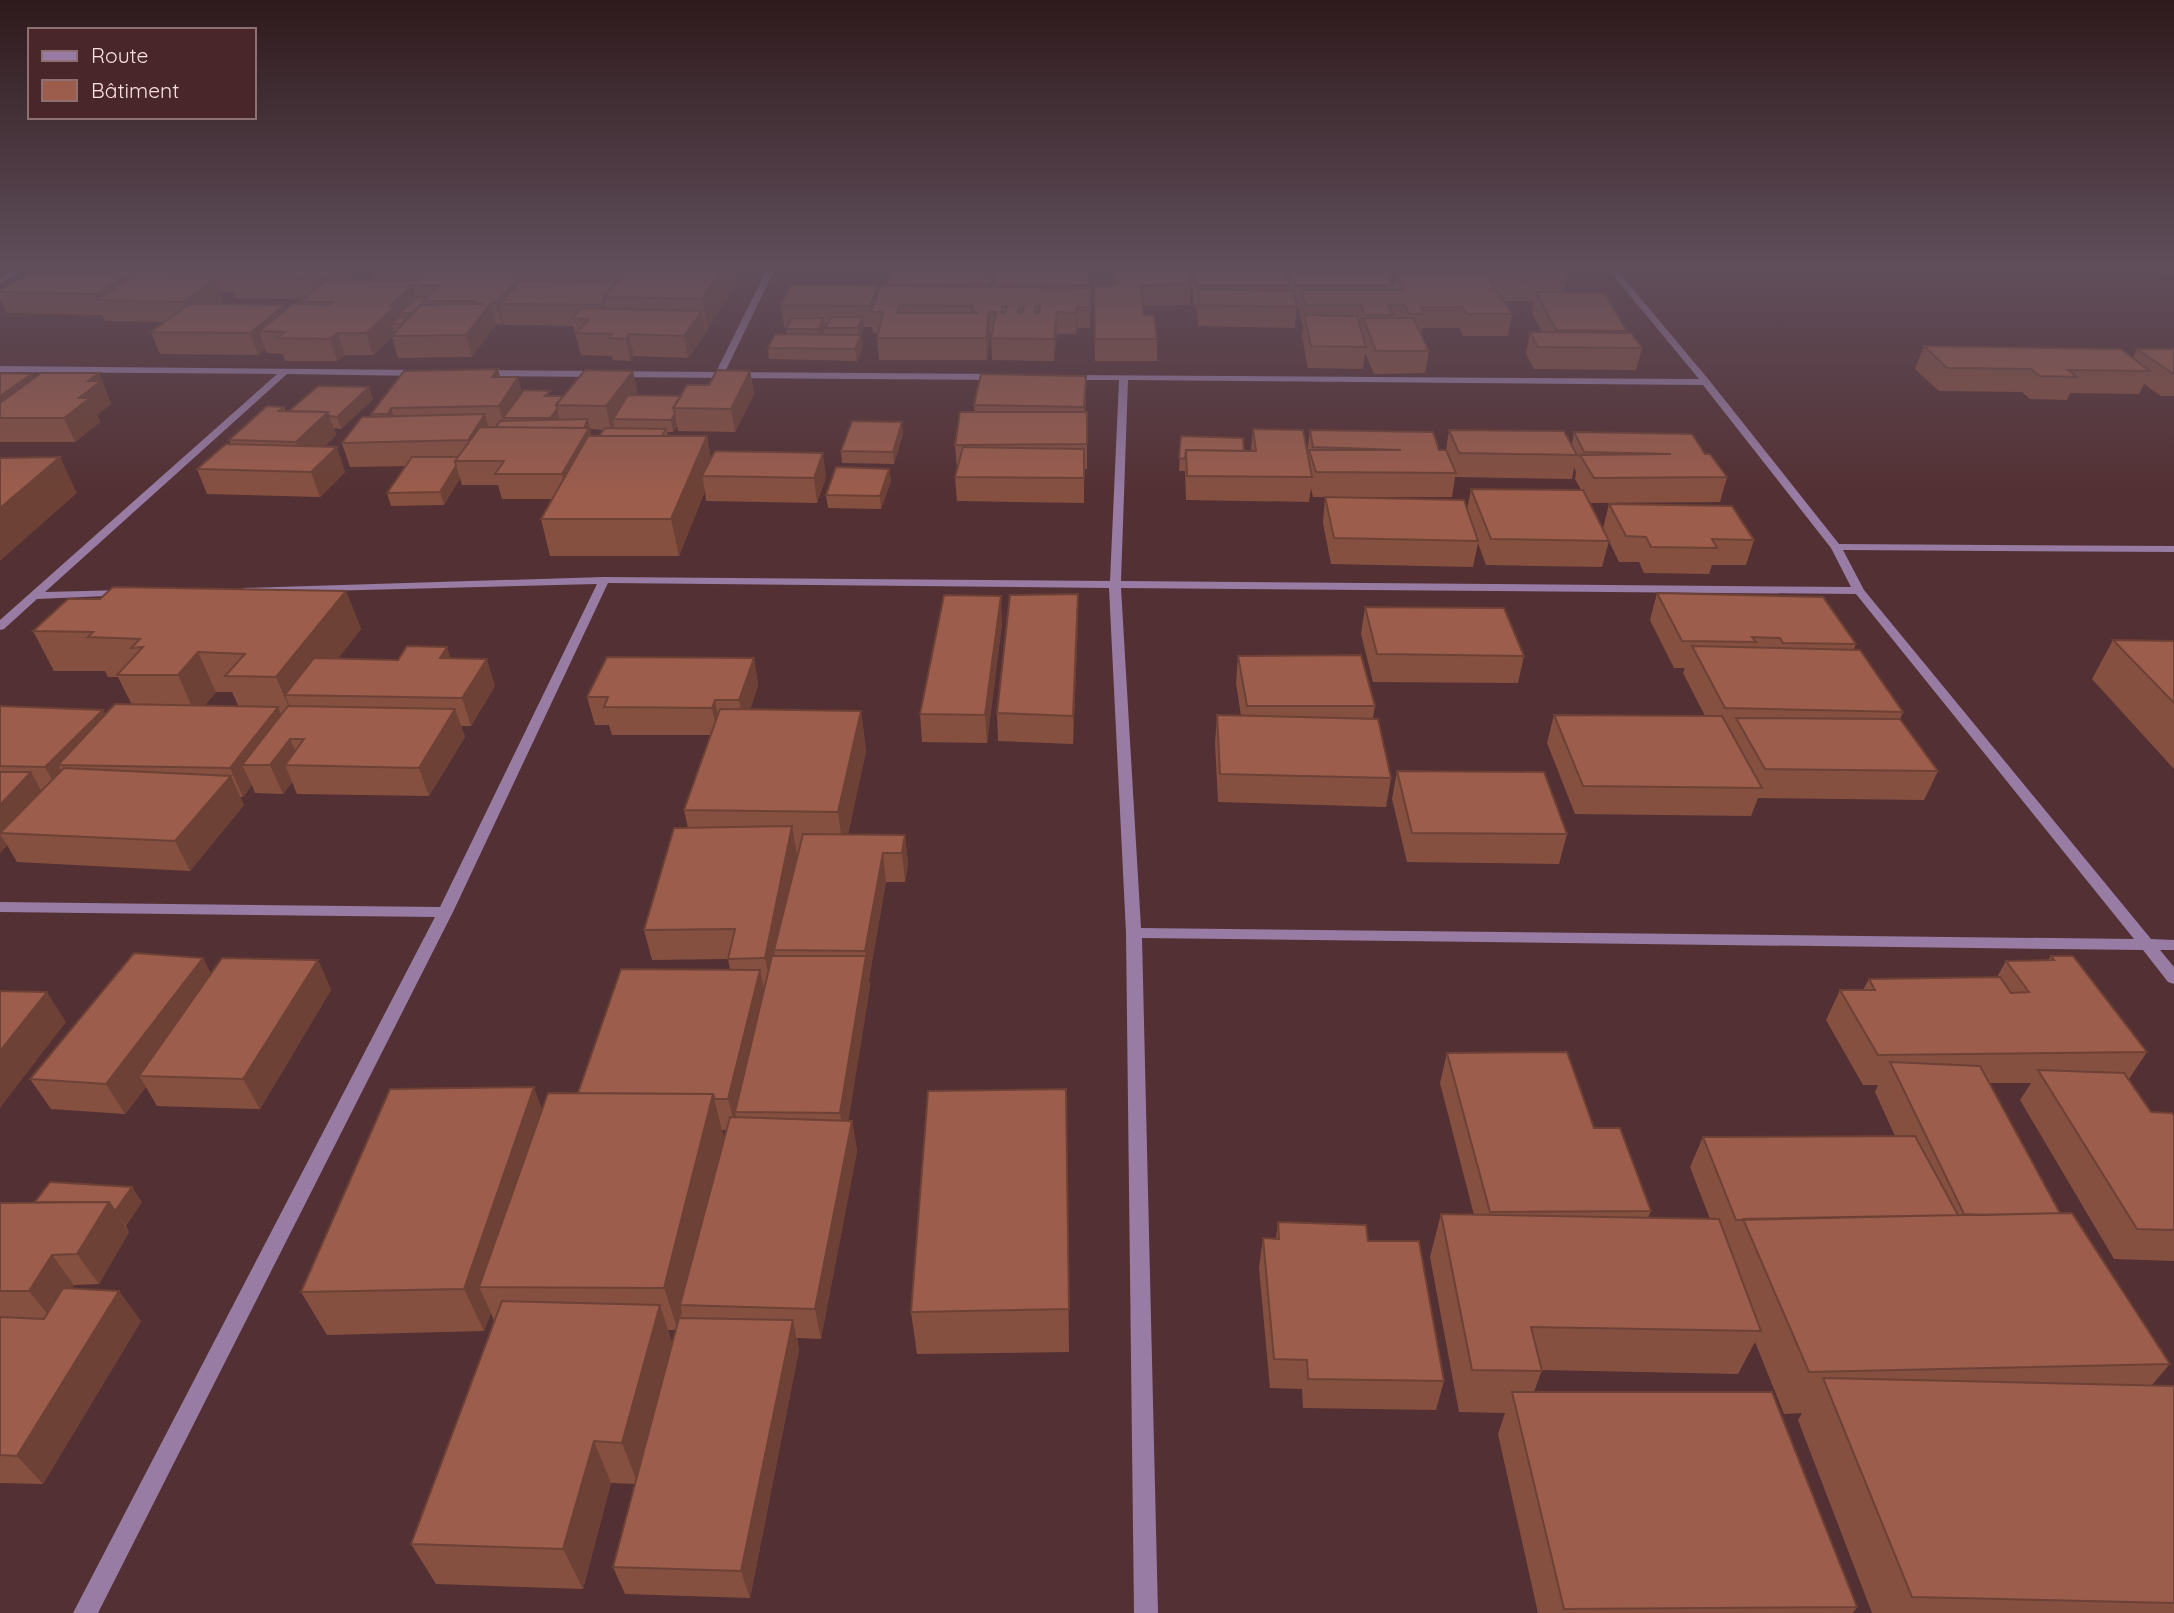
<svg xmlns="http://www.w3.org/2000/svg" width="2174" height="1613" viewBox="0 0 2174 1613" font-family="Quicksand,sans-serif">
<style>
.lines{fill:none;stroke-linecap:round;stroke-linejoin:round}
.street{fill:#987ca4;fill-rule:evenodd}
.wall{fill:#865041;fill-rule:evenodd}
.shaded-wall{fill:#6d4135}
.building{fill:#9c5d4c;stroke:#6d4135;stroke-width:2;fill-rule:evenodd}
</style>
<rect width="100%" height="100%" fill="#533033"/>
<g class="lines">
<path class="street" d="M15,269h10l-25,15v-5z
M767,269h8l-50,103 272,2 4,3 -4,3 -515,-4 -4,-3 4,-3 234,2z
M1608,269h8l93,111 130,164 335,2v6l-331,-2 21,40 287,349 23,1v10h-14l14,17v17l-6,-2 -25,-32 -1001,-12 16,675h-24l-8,-680 -17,-345 -501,-5 -155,329 -355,701h-25l362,-696 -435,-5v-10l440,5 157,-323 -350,9 -4,-1v-4l361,-11 506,4 9,-201h-49l-4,-3 1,-2 632,4zM1128,380l575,5 128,163 20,39 -730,-6zM1121,588l735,6 278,345 -993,-11z
M0,366l420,4 4,3 -4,3 -133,-2 -242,218 80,-2 4,1v4l-92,4 -33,30 -4,1v-10l277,-246 -277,-2z"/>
</g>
<path class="wall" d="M126,269h228l2,8 -4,3h22l-3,-11h373l-37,61h-2l1,3 -18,25 -54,-2 -4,5 -17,-1 -1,-4 -31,-1 -8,-29 -69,-1 -1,-3 -1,3 -6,-1 -24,33 -74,1 -6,-21 -19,18h-28l-8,6h-52l-2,-7 -16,-1 -2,-4 -7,6 -98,-1 -9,-22 13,-10 -59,-1 -3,-6 -95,-2 -7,-14v-9l113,-13zM220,292h14l2,7h66l-3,3 1,2 -14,5 -69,-5 6,-4z
M892,269h201l-3,1v17h-1l3,1 -2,40h-13l-1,6h-19l-3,27 -62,-1 -1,-22 1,-5h-2l-3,27h-108l-2,-22 1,-4 -5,-1 -1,-6h-8l-3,8 2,11 -6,15 -88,-2 -1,-11 18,-14 1,-7h-3l-3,-22 98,-14 8,-6zM993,272h5l-2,14h-2z
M1115,269l76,15 -1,21 -47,1 1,9 13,24v22h-62l-1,-75h21z
M1192,269h93l5,17v5l2,-18 101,13v4l3,-17h84l-3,-4h89l-2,9 2,2 -3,12 64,39v2l15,15 -6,22 -102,-1 -8,-15 4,-22h12l-10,-19 2,-12h-30l8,13 -4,22h-45l-4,-8h-37l-1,8 8,15 -4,22 -51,1 -9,-21 -2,16 -55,-1 -6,-31 1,-11 -4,-15v-4h-2l-2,21 -97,-2 -1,-19h-2l-4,-23z
M2102,269h72v4l-70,-2z
M1924,346l209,12 4,-9h37v47h-13l-17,-12 -5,10 -69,-1 -3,7 -37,-1 -8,-7 -83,-1 -24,-22z
M498,369l2,8h18l4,17 29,2 87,-2 -1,1 44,1 69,-25 4,23 -19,38 -57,-1 -1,-5 -4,6h-6l1,4h39l4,23 115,18 -9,26 -111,-2 -1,-10 -26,65h-129l-9,-37 11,-20h-50l-4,-14h-36l-2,-7 -16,27 -53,1 -4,-13 19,-27 -56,1 -8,-24 29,-27v-2zM590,429l14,1 -5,6h-8z
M0,373l34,6 65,-6 12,31 -14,11 3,7 -25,20h-75z
M373,399l-32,30 -7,-1 2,7 -12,12 21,25 -25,25 -113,-3 -10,-25 34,-25 -2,-4 55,-33 2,4z
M1086,399l-1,13h2v57h-3v34l-127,-2 -2,-24 2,-8 -2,-24 20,-33 -1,-7z
M1253,429l54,25 3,-24 129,20h7l3,-20 123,14 2,-12 131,22 22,23 -7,25 -131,1 20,38 -7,26 -116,-2 -8,-22 -5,24 -142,-3 -8,-41 2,-26 142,13 4,-21 110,1 -6,-11 1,-7 -2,-5 -2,12 -117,-2 -3,20h-139l-2,-9 -2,14 -123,-2 -1,-29h-6l2,-35 63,15h7z
M903,434l-9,30 -52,-1 -1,-12z
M889,469l2,12 -10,28 -53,-1 -2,-13z
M1609,504l145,36 -8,25h-34l-3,9 -65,-1 -5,-11h-20l-16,-33z
M346,591l15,38 -23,29 60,2 52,-2 45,28 -24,40h-10l4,11 -36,59 -132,-2 -5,-12 -9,12 -28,-1 -3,-8 -9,12h-3l4,8 -54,66 -173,-9 -10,-17 -7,8v-147l103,4 3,5 26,-10 -14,-28h-10l-3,-6h-51l-21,-40 67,-32zM216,692h16l7,15 -35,-1z
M1657,593l199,51 -2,5 49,63 -3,7 38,52 -14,29 -166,-2 -7,18 -176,-2 -28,-71 7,-28 151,1 -22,-43 2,-5h-11l-24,-48z
M1365,607l159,49 -6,27 -145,-1 -12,-48z
M1078,620l-5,124 -75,-3 -1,-28z
M1002,623l-15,120 -65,-1 -2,-28z
M2113,640l61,1v128l-82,-90z
M1238,656l137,50 -2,12 18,60 -5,29 -168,-5 -3,-59 2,-28 24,1 -5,-33z
M754,658l4,28 -8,23 111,2 5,40 -18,83 57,1 3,29 -3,18h-19l-17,97 1,7 -22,135h4l5,30 -36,188 -24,-1 2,12 -49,248 -125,-4 -12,-27 22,-83 -24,-1 -28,106 -147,-5 -25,-40 83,-223 -3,-8 -7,18 -157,4 -26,-43 241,-182 36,-17 152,-124 -2,-10 -76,1 -8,-30 44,-102 -4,-18 27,-75h-99l-3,-10h-14l-8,-28zM722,1130h5l-9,33 6,-25zM668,1330h8l-4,13z
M1397,771l170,63 -8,30 -152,-2 -15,-63z
M2051,956l96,96 -18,27 22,33 23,3v146l-60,-2 -94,-159 11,-17h-41l70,130 110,151 -18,21 22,1v227h-302l-74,-193 4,-7 -18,1 -29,-72 -17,32 -196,-4 -8,22 323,215 -4,6h-315l-40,-179 7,-21 -46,-1 -29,-155 11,-43 33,1 -34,-132 7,-30 147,75 57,83 -3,7 62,1 -20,-52 13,-30 192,-1 -20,-44 3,-7h-15l-37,-65 14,-30h23l6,-11 128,-2 9,-16 42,-1z
M318,960l13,30 -71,119 -103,-3 -11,-19 -21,27 -74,-5 -21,-30 181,-106z
M1066,1089l3,263 -152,2 -6,-42z
M142,1202l-16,24 3,6 -30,52 -25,1 -2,4 69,32 -98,163 -43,-1v-280z
M1278,1222l90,19 76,140 -8,29 -133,-2 -1,-19 -32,-1 -11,-120 4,-30h13z"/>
<path class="shaded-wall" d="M233,269h25l-26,9 -2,-6z
M332,269h9l5,16 -18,15 -6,-21z
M349,269h5l2,8 -9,7 -3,-10z
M421,269h17l-13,15z
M721,269h23l-37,61 -5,-31z
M993,269l1,20 -3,16 -1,-21z
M188,271l8,21 -17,-15z
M523,273l5,21 -29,10 4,18 -1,3 -6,-22z
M123,277l9,21 -34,2 -2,-6z
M215,279l8,21 -32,23 -8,-21z
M412,285l7,21 -19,7 3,8 -11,3 3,10 -3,2v1l-19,18 -7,-22 24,-27z
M878,285l2,21 -9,6 -1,-6z
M1092,288v21l-2,19v-21z
M604,300l5,21 -4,5 -4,-21z
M491,303l5,21 -24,33 -6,-22z
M285,305l7,22 -33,4 6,18 -7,6 -8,-22z
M1077,307v21l-1,6v-21z
M702,311l4,22 -18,25 -4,-22z
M989,312l1,21 -3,27 -1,-22z
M1057,312v22l-3,27v-22z
M863,317l1,11 -5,11 -1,-11z
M823,318l2,11 -5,11 -1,-11z
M338,333l7,22 -8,6 -7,-22z
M629,334l5,22 -4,5 -4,-22z
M861,335l2,11 -6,15 -2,-12z
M498,369l6,23 -12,-15z
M633,371l5,23 -19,25h-6l1,7 -3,4 -5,-24z
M750,371l4,23 -19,38 -4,-23z
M99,373l12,31 -14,11 3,7 -25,20 -11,-24 15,-20 9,-17z
M32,374l11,23 -43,21v-22z
M1086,376v23l-2,31v-23z
M518,377l5,23 -20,18 2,12 -6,-24z
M369,387l4,12 -32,30 -4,-12z
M391,408l8,24 -4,6 -7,-24z
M557,409l3,12 -7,9 -3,-12z
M328,412l8,23 -31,31 -9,-24z
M485,414l6,24 -17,23 -6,-21z
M675,414l2,12 -4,6 -2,-12z
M588,419l7,32 -27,48 -6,-25z
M902,422l1,12 -9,30 -1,-12z
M707,436l6,35 -11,5 3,15 -26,65 -8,-37z
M337,447l8,25 -25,25 -9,-25z
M823,453l3,24 -9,26 -3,-25z
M60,457l17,36 -77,68v-53z
M456,466l4,12 -16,27 -4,-13z
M889,469l2,12 -10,28 -1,-13z
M346,591l15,38 -51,66h-25l9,21 -1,1 -17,-40z
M1078,594v26l-5,124v-28z
M1001,596l1,27 -15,120 -2,-28z
M447,647l9,27 -16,-16z
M198,652l18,40 -20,24 -18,-41z
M754,658l4,28 -14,42 -5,-28z
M487,659l8,27 -24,40 -9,-28z
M715,700l5,28 -2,8 -6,-28z
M278,707l12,28 -48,30 10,20 -9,12 -13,-29z
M455,709l10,28 -36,59 -10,-28z
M103,710l15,28 -60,27 12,22 -9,9 -16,-29z
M861,711l5,40 -22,103 -6,-42z
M290,739l12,27 -17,-1 7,17 -9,12 -13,-29z
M31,772l16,29 -47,32v-28z
M231,776l13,29 -54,66 -15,-30z
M792,826l5,29 -23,95 2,12 -5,25 -6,-29z
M0,834l7,11 -7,8z
M905,835l3,29 -3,18 -3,-29z
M883,853l3,29 -17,97 1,7 -25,157 -5,-30 26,-155 -1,-7z
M203,958l16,30 -80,88 7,11 -21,27 -19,-30z
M318,960l13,30 -71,119 -17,-30z
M760,970l6,29 -31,113 2,10 -1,8 -8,-31z
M47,992l19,30 -66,86v-57z
M534,1087l16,44 -71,156 12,26 -7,18 -20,-42z
M713,1094l11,44 -40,167h-4l2,7 -4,18 -14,-42z
M852,1121l5,30 -36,188 -6,-30z
M132,1187l10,15 -16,24 -11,-15z
M109,1202l20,30 -30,52 -22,-30z
M52,1255l22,30 -21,36 -24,-30z
M119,1291l22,30 -98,163 -26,-28z
M660,1305l14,43 -36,136 -16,-41z
M793,1320l6,30 -49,248 -9,-27z
M594,1441l17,42 -28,106 -20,-40z"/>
<path class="building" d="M126,269h14l-12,8 1,2 -4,2 -2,-4h-10z
M140,269h93l-3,3 -42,-1 -9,6h-8l44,2 -32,23 -87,-2 36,-23h-4z
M240,269h93l-11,10 -94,-1z
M341,269h8l-5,5h-1z
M431,269l91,1 1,3 -27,30h-5l-25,32 -74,1 28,-31 64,-1 -11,-1 2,-2h-52l16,-16h-27l-22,21h6l-30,27h-28l-8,6 -53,-1 8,-6 -26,-1 34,-27 37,1 3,-3h-34l28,-22 91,1z
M721,269l-19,30 -98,-2 21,-26 -103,-1z
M892,269h101l-3,15h-104z
M998,269l91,1 -1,15 -93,-1z
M1116,269h71l4,15 -50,1 3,30h10l3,24h-62l-1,-53h24z
M1193,269h92l5,17h-94z
M1494,269h64l8,11h-65z
M1292,273h95l6,13h-97z
M1396,273h89l27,41h-45l-5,-7h-41l3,7h-15l-4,-9h-17l5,10h-28l-4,-10h-56l-4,-15h103z
M26,275l97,2 -27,17 -96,-2v-2z
M520,281l97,1 -13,15v3l-3,5 -102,-1z
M791,284l87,1 -8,21 -89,-1z
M881,285l211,3 -2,19h-13l-1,6 -19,-1 -3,27 -63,-1 5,-26h-7l-3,26h-109l6,-26h-12zM900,305l73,1 -1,5 6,2h-81zM1003,306h4l-2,7h-4zM1020,306h4l-2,7h-4zM1036,306h4l-1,7h-4z
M1198,289l96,2 3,16 -98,-2z
M1536,292l68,1 23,38 -71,-1z
M417,297h10l-4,4 1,4h-4l-8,8h-12z
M189,304l96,1 -35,28 -99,-1z
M581,308l121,3 -18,25 -55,-2 -3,5 -17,-1 3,-4 -36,-1 13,-14 -17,-1z
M1304,315l53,1 9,31 -55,-1z
M399,317l9,1 -6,6h-10z
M831,317h32l-5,11h-33z
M791,318h32l-4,11h-33z
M1363,318h50l16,33h-53z
M1530,332l101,1 11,15 -104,-1z
M775,334l86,1 -6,14 -87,-1z
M1924,346l197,3 29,22 -82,-1 9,7 -37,-1 -9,-7 -84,-1z
M2137,349h37v24h-2z
M498,369l-6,8h26l-19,29 -108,2 -3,6h-17l33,-43z
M585,370l48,1 -27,35 -50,-1z
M717,370l33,1 -19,38 -58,-1 14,-23h22z
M0,373l32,1 -32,22z
M41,373h58l-11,8h13l-22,17h11l-26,20h-64v-15z
M981,374l105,2 -2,31 -110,-2z
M318,386l51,1 -32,30 -8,-1 -1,-4 -39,-1z
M524,390l26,1 -5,5h18l-7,9 1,4 -7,9h-47z
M628,395l53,1 -8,12 2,6 -4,6 -58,-1z
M267,406l17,1 -5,4 49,1 -32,30 -67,-2z
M960,412h127v32l-132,1z
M485,414l-17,26 -126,3 20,-26z
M588,419l-4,9 -88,-1 4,-6z
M852,421l50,1 -9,30 -52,-1z
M480,427l109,1 -27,46h-67l9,-13h-49z
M605,428l61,1 -4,7h-63z
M1253,429l50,1 9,47 -125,-1 -1,-26 70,1z
M1310,430l123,2 6,18h7l10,23 -140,-1 -7,-22h92l-88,-3z
M1449,430l115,1 13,24 -118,-2z
M1574,432l118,2 13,20h5l17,23 -133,1 -14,-23 91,-1 -87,-2z
M588,436h119l-36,83h-130z
M1181,436l62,2 1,13 -58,-1 -1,9 -6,-1z
M226,444l111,3 -26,25 -114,-3z
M963,447l121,2v29l-129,-1z
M715,451l108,2 -9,25 -112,-2z
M60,457l-60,51v-50z
M412,457h46l-3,4 1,5 -16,26 -53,1z
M836,467l53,2 -9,27 -54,-1z
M1471,489l112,1 26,51 -118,-2z
M1325,497l139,3 14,41 -144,-3z
M1609,504l123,2 22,34 -42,-1 5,9 -66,-1 -5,-10 -20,-1z
M113,587l233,4 -70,86 -51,-1 20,-22 -47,-2 -20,23h-61l26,-28 -12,1 9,-9 -52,-2 5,-5 -60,-1 35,-32h32z
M1657,593l166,4 33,47 -73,-1 -3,-5 -28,-1 4,5 -74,-1z
M1078,594l-5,122 -76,-3 13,-118z
M944,595l57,1 -16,119 -65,-1z
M1365,607l139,1 20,48 -147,-2z
M2113,640l61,1v62z
M407,646l40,1 -7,11 47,1 -25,39 -177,-3 29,-37 84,2z
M1692,646l168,4 43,62 -178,-4z
M1361,655l14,51h-128l-9,-50z
M607,657l147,1 -15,42h-24l-3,8 -108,-1 4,-10h-21z
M115,704l163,3 -48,61 -172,-3z
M0,706l103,4 -58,57 -45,-1z
M288,706l167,3 -36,59 -134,-3 19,-26h-14l-20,26h-28z
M720,709l141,2 -23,101 -154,-2z
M1217,715l161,4 13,59 -171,-4z
M1554,715l168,1 40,72 -179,-2z
M1736,718l164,1 38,52 -173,-2z
M64,768l167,8 -56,65 -175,-8z
M1397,771l147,1 23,62 -155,-1z
M0,772h31l-31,33z
M792,826l-27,132 -37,1 7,-30 -91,1 30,-102z
M803,834l102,1 -3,18h-19l-18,98 -91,-1z
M134,953l69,5 -97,126 -76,-5z
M772,956h94l-26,157 -105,-1z
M2051,956h22l74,96 -269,3 -38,-65h35l-6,-11 131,-2 11,16 18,-1 -23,-31 48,-1z
M222,958l96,2 -75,119 -104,-3z
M621,969l139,1 -32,129h-13l-2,-5 -135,-1z
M0,991l47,1 -47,59z
M1567,1052l27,76h26l31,83 -161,1 -43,-159z
M1890,1062l90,4 80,147 -76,2 -20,-1z
M2038,1070l86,3 27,39 21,1 2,2v115l-37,-1z
M534,1087l-70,202 -163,3 89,-203z
M1066,1089l3,220 -158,3 17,-221z
M548,1093l165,1 -49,194 -185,-1z
M730,1117l122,4 -37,188 -135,-4z
M1915,1136l43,79 -222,5 -33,-83z
M50,1182l82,5 -17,24 -6,-9h-74z
M109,1202l-32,52 -25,1 -23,36h-29v-88z
M2072,1213l98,151 -361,8 -66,-153z
M1441,1214l278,5 42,112 -230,-4 11,44 -70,-1z
M1278,1222l88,3 2,16h51l25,140 -136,-2 -1,-19 -33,-1 -11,-121 16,1z
M63,1288l56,3 -102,165 -17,-1v-138l44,2z
M502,1301l158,4 -38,138 -28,-2 -31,108 -152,-5z
M679,1318l114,2 -52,251 -128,-4z
M1823,1378l351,8v217l-262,-6z
M1512,1392h260l85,215 -293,2z"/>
<linearGradient id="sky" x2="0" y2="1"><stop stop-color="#2e1a1c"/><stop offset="0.54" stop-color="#604e5b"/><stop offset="1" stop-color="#604e5b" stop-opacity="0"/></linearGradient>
<rect width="2174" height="495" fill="url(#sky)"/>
<rect x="28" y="28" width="228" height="91" fill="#482629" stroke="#8e7073" stroke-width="2"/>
<rect x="42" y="51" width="35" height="10" fill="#987ca4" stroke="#8e7073" stroke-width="2"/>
<text x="91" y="63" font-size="21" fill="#f8e0e1">Route</text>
<rect x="42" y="80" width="35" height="21" fill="#9c5d4c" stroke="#8e7073" stroke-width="2"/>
<text x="91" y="98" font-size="21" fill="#f8e0e1">Bâtiment</text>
</svg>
